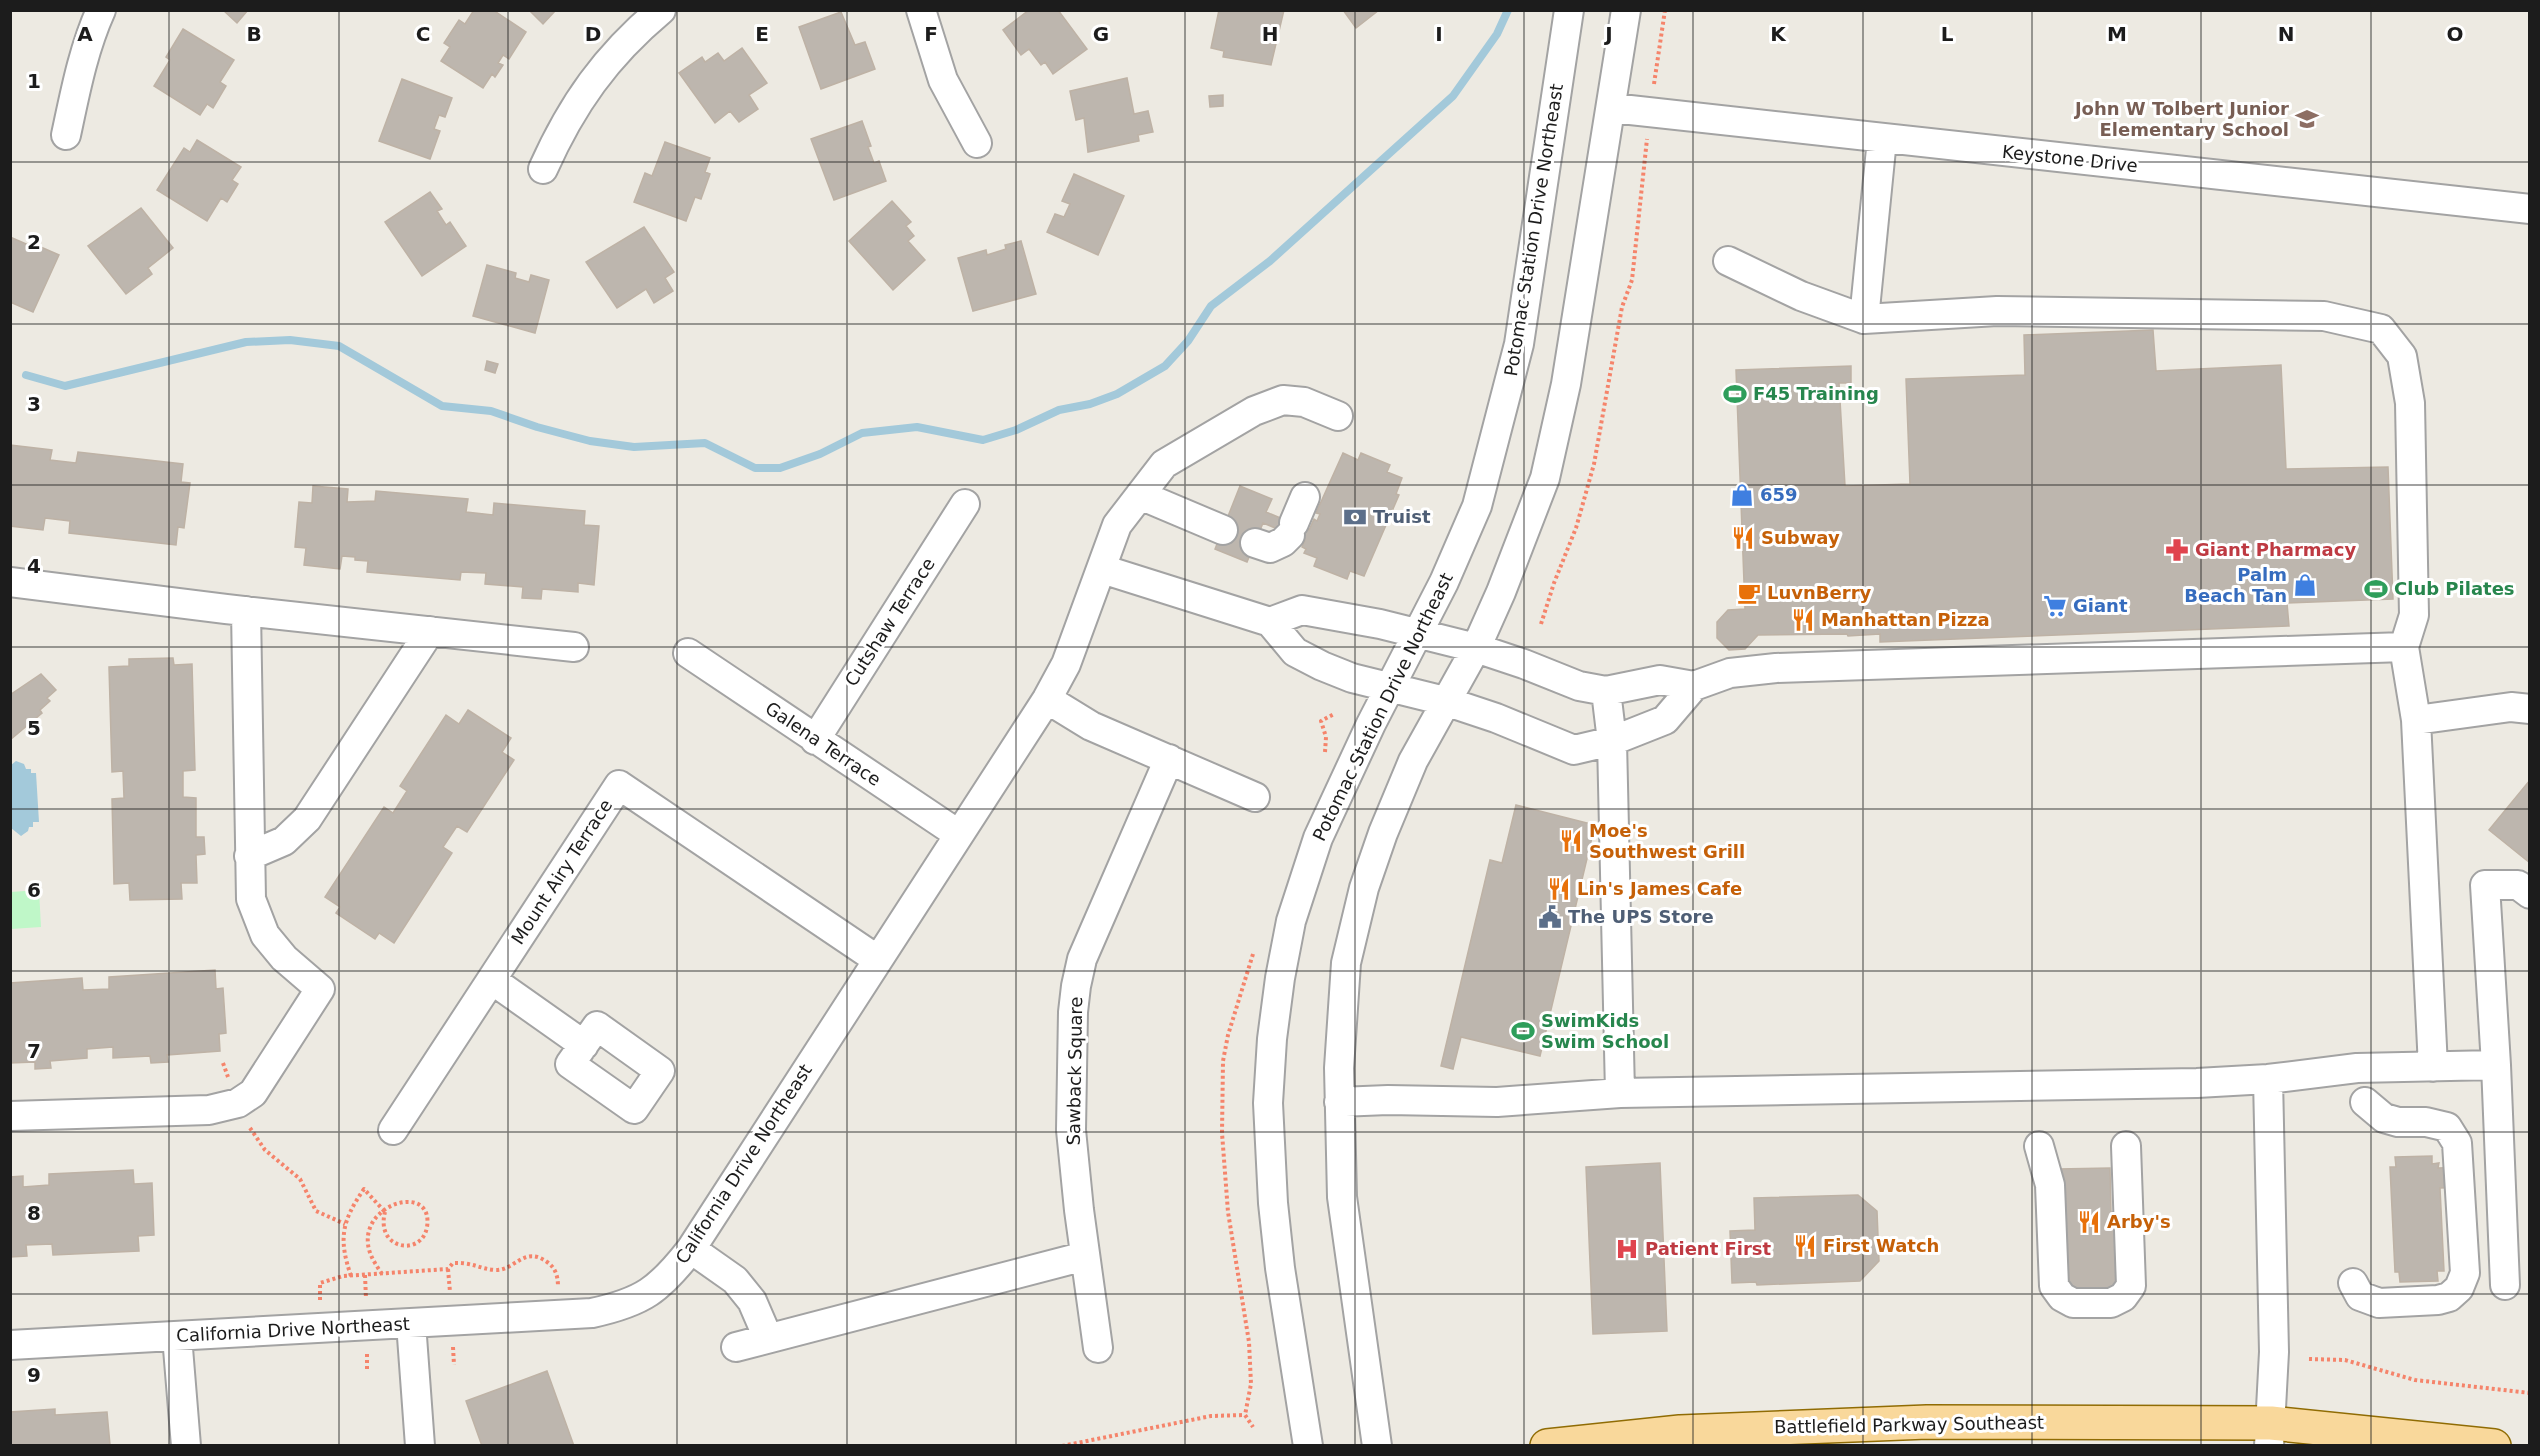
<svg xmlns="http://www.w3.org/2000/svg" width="2540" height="1456" viewBox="0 0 2540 1456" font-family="'DejaVu Sans',sans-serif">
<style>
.park{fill:#bff7c8}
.water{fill:#a3c9da}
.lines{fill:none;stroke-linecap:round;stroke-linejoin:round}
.stream{stroke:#a3c9da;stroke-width:8}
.building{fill:#bdb6ae;stroke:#beb2a5;stroke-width:1.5}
.minor-casing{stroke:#a3a3a3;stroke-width:32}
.major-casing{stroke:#906c04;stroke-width:36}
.path{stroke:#f5846b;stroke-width:4;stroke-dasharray:3 3;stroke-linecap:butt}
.minor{stroke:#fff;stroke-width:28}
.major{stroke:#f9d89b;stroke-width:33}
.grid{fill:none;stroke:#1c1c1c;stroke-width:1.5;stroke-opacity:0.55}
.labels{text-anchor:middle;stroke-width:6;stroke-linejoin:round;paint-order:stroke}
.education-label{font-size:18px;font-weight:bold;fill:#785e54;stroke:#fff;text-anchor:end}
.street-label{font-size:18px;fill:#1c1c1c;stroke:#fff}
.leisure-label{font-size:18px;font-weight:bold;fill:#27864d;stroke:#fff;text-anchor:start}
.shop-label{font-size:18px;font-weight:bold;fill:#366cbe;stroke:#fff;text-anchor:start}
.service-label{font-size:18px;font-weight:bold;fill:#4e5e75;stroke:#fff;text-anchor:start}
.food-label{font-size:18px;font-weight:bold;fill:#c56008;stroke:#fff;text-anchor:start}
.health-label{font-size:18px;font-weight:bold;fill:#be3a42;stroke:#fff;text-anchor:start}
.grid-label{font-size:20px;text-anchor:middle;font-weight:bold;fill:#1c1c1c;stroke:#fff;stroke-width:6;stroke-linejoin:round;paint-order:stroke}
</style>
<rect width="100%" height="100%" fill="#edeae2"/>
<path class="park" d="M39,890l2,37 -30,2v-37z"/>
<path class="water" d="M16,761l8,3 2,5h5v4h5l3,49h-6v5h-4l-1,4 -7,5 -10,-8v-63z"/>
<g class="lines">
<path class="stream" d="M26,375l39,11 181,-44 44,-2 49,6 103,60 49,5 46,16 53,14 44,6 71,-4 50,25h25l40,-14 42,-21 55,-6 66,13 33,-10 43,-20 31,-6 27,-10 48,-28 23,-25 23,-35 59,-45 183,-165 44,-62 11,-24"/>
</g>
<path class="building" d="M223,10h25l-11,13z
M474,10h19l33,22 -17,27 -6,-4 -5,8 5,2 -8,12 -3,-3 -9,14 -42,-27 9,-14 -6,-4 15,-23 6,4z
M529,10h27l-13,14z
M1029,10h29l29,39 -34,25 -8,-12 -4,3 -12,-16 -8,6 -18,-25z
M1219,10h65l-13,55 -48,-8 1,-6 -13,-3z
M1343,10h36l-23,18z
M841,12l14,33 10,-3 10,27 -54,20 -22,-62z
M183,29l51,31 -14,22 6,4 -13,22 -6,-4 -7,11 -46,-29 16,-26 -4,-3z
M742,48l25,35 -18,12 9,14 -19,13 -9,-11 -15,12 -36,-50 23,-16 3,5 13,-9 6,8z
M1127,78l7,36 14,-3 5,21 -15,3 1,6 -51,11 -4,-34 -8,2 -6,-29z
M402,79l50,19 -7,19 -6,-2 -5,14 6,2 -10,28 -51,-18z
M1223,95v11l-13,1 -1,-11z
M862,121l9,25 -3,1 6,16 5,-2 7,20 -52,19 -23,-61z
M197,140l44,27 -9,13 6,4 -11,18 -6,-4 -14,23 -50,-31 27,-42 6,4z
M665,142l45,16 -5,14 5,2 -9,25 -6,-2 -9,24 -52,-19 11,-29 7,3z
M1074,174l50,22 -26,59 -51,-23 8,-18 9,3 6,-13 -8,-3z
M430,192l12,17 -5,2 9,14 4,-3 16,24 -44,30 -37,-54z
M892,201l19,21 -5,4 8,10 -6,5 17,19 -32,30 -44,-49z
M141,208l32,40 -25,20 4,6 -26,20 -38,-48z
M644,227l30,45 -9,6 8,13 -19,12 -8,-14 -29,19 -31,-46z
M10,237l23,10 1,-3 25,11 -26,57 -23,-10z
M1021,241l15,53 -63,17 -15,-53 28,-8 1,5 19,-6 -1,-4z
M487,265l29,8 -1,5 14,4 2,-7 18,5 -14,53 -62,-17z
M2153,330l3,41 125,-6 5,104 102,-2 5,132 -106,4 2,23 -409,16v-8l-32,2 -1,-2 -89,1 -13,14 -16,1 -12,-12v-16l11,-12 17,-1 -9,-239 115,-4v17h-12l6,103 65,-2 -4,-105 119,-4 -1,-40z
M487,361l11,3 -3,9 -10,-3z
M10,445l42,5 -2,10 26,3 2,-11 105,12 -2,18 9,1 -6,45 -6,-1 -2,18 -107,-12 1,-12 -25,-3 -2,12 -33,-4z
M1343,453l15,7 3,-7 29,12 -3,7 15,6 -6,16 3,1 -35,81 -14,-5 -3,8 -33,-13 3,-8 -13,-5 2,-4 -4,-2 3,-7 -42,-17 -16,39 -32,-13 25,-63 32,13 -6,13 43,18 5,-11 3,2 3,-7 -4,-1z
M313,486l35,3 -1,13 28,-1 1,-10 92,8 -2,13 27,3 1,-12 91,8 -1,14 15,1 -5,59 -16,-2v9l-36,-3 -1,10 -19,-1 1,-11 -38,-3 1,-11 -25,-1 -1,8 -93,-8 1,-11 -13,-1v-3l-13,-1 -2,13 -36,-4 2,-17 -11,-1 4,-45 13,1z
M173,658l1,7 18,-1 3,106 -12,1v26l13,1v39h8l1,17 -9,1 1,28h-16l1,16 -52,1 -1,-17 -15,1 -2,-85 12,-1 -1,-27 -11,1 -3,-105 20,-1v-7z
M41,674l15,16 -9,8 3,3 -10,9 2,3 -32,27v-45z
M468,710l43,28 -9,14 12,8 -47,72 -10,-6 -14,21 9,6 -58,90 -15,-10 -4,6 -39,-26 4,-6 -15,-10 59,-90 9,6 14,-22 -7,-5 46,-71 13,9z
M2530,780v83l-41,-33z
M1516,805l79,20 -55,231 -79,-19 -8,32 -12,-3 49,-206 12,3z
M215,970l1,19 7,-1 3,45 -7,1 1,17 -53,4 1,7 -17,1 -1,-7 -37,2v-11l-26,2v9l-37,3 1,7 -16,1v-7l-25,1v-80l72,-5 1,12 26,-1v-12z
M2432,1156v8l7,-1 -1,5 28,-1 1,20 -27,1 4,83h-7l1,10 -38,1 -1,-10h-4l-5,-105h6l-1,-10z
M1660,1163l7,168 -74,3 -7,-167z
M2110,1168l1,44h7l-3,19 2,57 -50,2 -9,-121z
M133,1170l1,14 18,-1 2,52 -16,1 1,15 -86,4 -1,-11 -26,1 1,11 -17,1v-80l13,-1v11l26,-2v-11z
M1858,1195l19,16 2,50 -19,20 -103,4 -1,-3 -24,1 -2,-52 25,-1 -1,-32z
M547,1371l27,75h-92l-16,-45z
M55,1409v6l52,-3 3,33 -100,1v-34z"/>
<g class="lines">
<g class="minor-casing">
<path id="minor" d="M921,10l22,70 34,63
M1612,108l918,101
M66,135c9,-42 17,-85 35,-125
M543,169c29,-65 63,-113 118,-159
M1728,261l73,35 63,23 133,-8 327,5 57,13 21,27 8,47 4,212 -10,32 12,73 17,347
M1864,319l18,-180
M1140,495l83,35
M1294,523l11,-26
M1255,543l15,5 13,-6 7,-7
M1102,569l168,53
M10,582l216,27 348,38
M688,653l270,181
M1694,686l-29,34 -53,21 -38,9 -78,-32 -51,-17 -93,-23 -30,-12 -27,-14 -25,-30 32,-12 78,14 96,24 48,16 55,22 27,5 54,-11 34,6 36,-13 46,-5 628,-21
M1606,691l6,50 8,352
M1047,699l44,27 164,71
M2416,720l95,-13 19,2
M815,740l150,-236
M249,856l35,-15 23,-22 123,-188
M492,980l92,65
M597,1026l63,45 -26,38 -64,-45z
M2268,1079l6,273 -5,94
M1339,1102l49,-2 109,2 123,-9 577,-10 71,-4 89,-11 139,-3
M10,1116l199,-6 29,-7 15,-10 67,-104 -36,-31 -19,-23 -14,-36 -5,-288
M393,1130l226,-345 259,175
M2039,1146l11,39 4,101 8,11 11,6h38l12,-6 8,-11 -5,-140
M691,1249l44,31 17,21 16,37
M2353,1283l7,13 19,7 59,-3 11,-3 10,-9 6,-15 -8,-130 -10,-16 -21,-5h-28l-14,-4 -19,-16
M2505,1285l-9,-220 -11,-180h33l12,9
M411,1323l9,123
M177,1336l9,110
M10,1345l582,-32c51,-11 67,-23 99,-64l356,-550 19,-35 51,-139 47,-61 90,-53 29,-11 21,2 34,14
M736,1347l349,-91
M1098,1348l-19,-138 -8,-80 2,-118 3,-26 6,-27 87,-200
M1308,1446l-28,-178 -7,-65 -5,-100 4,-64 8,-61 11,-57 27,-83 53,-114 73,-142 33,-76 42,-162 50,-334
M1377,1446l-35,-249 -3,-129 7,-105 18,-75 19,-55 30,-72 63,-113 25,-56 44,-114 21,-94 60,-374"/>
</g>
<g class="major-casing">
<path id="major" d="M1547,1446l133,-14 247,-10 344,1 223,23"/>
</g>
<path class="path" d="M1654,84l11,-74
M1541,624l13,-41 22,-55 18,-64 28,-157 10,-27 15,-141
M1325,752l1,-15 -5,-16 13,-7
M1253,954l-25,81 -5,26 -1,72 6,79 21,130 2,42 -6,31 8,12
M223,1063l5,14
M250,1128l15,22 35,29 16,32 29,13
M448,1269l2,23
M382,1274c-6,-9 -13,-19 -14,-30 -5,-42 66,-61 59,-17 -5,30 -52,23 -42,-15
M365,1275l1,24
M351,1276c-13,-38 -9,-55 13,-87l21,23
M320,1300v-17l23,-7 105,-7 5,-6c19,-1 27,6 42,7 20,1 29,-25 52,-8 9,6 11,15 11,25
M453,1347l1,18
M367,1354v17
M2309,1359l36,1 70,20 115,13
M1062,1446l149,-30 34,-1"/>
<use href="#minor" class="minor"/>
<use href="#major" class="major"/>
</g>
<path class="grid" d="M169,10v1436M339,10v1436M508,10v1436M677,10v1436M847,10v1436M1016,10v1436M1185,10v1436M1355,10v1436M1524,10v1436M1693,10v1436M1863,10v1436M2032,10v1436M2201,10v1436M2371,10v1436M10,162h2520M10,324h2520M10,485h2520M10,647h2520M10,809h2520M10,971h2520M10,1132h2520M10,1294h2520"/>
<defs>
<g id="school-bare" transform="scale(1.8)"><path d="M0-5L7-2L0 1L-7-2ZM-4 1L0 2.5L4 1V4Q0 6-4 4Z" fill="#8d6e63" stroke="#fff" stroke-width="2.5" paint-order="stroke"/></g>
<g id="stadium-bare" transform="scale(1.8)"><path d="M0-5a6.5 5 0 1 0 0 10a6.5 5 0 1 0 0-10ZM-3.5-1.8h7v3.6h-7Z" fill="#2e9e5b" stroke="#fff" stroke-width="2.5" paint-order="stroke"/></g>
<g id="shop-bare" transform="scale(1.8)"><path d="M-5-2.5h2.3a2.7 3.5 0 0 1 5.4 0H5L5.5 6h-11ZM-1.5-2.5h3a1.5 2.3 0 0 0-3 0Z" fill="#3f7fe0" stroke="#fff" stroke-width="2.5" paint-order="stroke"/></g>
<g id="bank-bare" transform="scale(1.8)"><path d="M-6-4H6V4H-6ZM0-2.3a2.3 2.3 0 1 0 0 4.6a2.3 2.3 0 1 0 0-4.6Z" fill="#5c6f8a" stroke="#fff" stroke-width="2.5" paint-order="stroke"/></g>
<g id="restaurant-bare" transform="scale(1.8)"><path d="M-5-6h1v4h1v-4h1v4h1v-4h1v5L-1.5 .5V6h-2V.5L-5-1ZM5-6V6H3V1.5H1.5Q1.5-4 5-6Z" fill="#e8710a" stroke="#fff" stroke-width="2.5" paint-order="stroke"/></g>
<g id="pharmacy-bare" transform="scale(1.8)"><path d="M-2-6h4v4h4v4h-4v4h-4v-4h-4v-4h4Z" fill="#e0444e" stroke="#fff" stroke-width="2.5" paint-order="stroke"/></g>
<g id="cafe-bare" transform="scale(1.8)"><path d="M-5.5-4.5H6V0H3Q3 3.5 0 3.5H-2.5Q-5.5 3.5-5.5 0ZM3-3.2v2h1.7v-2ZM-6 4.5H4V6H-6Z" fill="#e8710a" stroke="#fff" stroke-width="2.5" paint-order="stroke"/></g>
<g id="supermarket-bare" transform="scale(1.8)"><path d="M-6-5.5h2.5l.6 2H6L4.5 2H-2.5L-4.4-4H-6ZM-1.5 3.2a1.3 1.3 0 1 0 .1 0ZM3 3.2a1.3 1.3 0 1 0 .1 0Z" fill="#3f7fe0" stroke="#fff" stroke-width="2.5" paint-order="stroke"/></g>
<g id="civic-bare" transform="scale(1.8)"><path d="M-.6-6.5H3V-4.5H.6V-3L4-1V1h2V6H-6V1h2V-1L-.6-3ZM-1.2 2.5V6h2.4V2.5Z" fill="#5c6f8a" stroke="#fff" stroke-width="2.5" paint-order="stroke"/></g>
<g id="hospital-bare" transform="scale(1.8)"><path d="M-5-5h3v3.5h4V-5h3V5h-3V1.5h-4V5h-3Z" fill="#e0444e" stroke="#fff" stroke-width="2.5" paint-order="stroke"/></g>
</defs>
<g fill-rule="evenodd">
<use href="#school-bare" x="2307" y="119"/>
<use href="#stadium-bare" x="1735" y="394"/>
<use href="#shop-bare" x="1742" y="495"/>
<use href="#bank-bare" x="1355" y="517"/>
<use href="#restaurant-bare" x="1743" y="538"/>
<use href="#pharmacy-bare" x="2177" y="550"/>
<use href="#shop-bare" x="2305" y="585"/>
<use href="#stadium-bare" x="2376" y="589"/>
<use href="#cafe-bare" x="1749" y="593"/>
<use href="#supermarket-bare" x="2055" y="606"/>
<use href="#restaurant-bare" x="1803" y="620"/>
<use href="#restaurant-bare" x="1571" y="841"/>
<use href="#restaurant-bare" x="1559" y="889"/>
<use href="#civic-bare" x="1550" y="917"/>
<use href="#stadium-bare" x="1523" y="1031"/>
<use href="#restaurant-bare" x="2089" y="1222"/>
<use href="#restaurant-bare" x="1805" y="1246"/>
<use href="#hospital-bare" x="1627" y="1249"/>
</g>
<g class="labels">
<g class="education-label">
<text x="2289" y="115">John W Tolbert Junior<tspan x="2289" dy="21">Elementary School</tspan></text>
</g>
<g class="street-label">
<text transform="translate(2070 159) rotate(6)" y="6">Keystone Drive</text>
<text transform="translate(1534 230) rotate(-81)" y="6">Potomac Station Drive Northeast</text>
<text transform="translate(890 622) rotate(-57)" y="6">Cutshaw Terrace</text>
<text transform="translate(1383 707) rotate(-64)" y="6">Potomac Station Drive Northeast</text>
<text transform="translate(823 744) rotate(34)" y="6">Galena Terrace</text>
<text transform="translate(562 872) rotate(-57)" y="6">Mount Airy Terrace</text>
<text transform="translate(1075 1071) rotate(-89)" y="6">Sawback Square</text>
<text transform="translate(744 1164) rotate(-57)" y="6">California Drive Northeast</text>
<text transform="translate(293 1330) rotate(-3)" y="6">California Drive Northeast</text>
<text transform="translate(1909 1425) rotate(-1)" y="6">Battlefield Parkway Southeast</text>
</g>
<g class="leisure-label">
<text x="1753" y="400">F45 Training</text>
<text x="2394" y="595">Club Pilates</text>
<text x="1541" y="1027">SwimKids<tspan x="1541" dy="21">Swim School</tspan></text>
</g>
<g class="shop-label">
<text x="1760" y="501">659</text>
<text x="2287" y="581" text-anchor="end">Palm<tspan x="2287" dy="21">Beach Tan</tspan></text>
<text x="2073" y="612">Giant</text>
</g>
<g class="service-label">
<text x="1373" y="523">Truist</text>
<text x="1568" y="923">The UPS Store</text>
</g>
<g class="food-label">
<text x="1761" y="544">Subway</text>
<text x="1767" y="599">LuvnBerry</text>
<text x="1821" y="626">Manhattan Pizza</text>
<text x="1589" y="837">Moe's<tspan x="1589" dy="21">Southwest Grill</tspan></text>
<text x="1577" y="895">Lin's James Cafe</text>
<text x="2107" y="1228">Arby's</text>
<text x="1823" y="1252">First Watch</text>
</g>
<g class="health-label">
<text x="2195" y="556">Giant Pharmacy</text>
<text x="1645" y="1255">Patient First</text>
</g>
</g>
<g class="grid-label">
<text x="85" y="41">A</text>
<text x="254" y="41">B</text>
<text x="423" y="41">C</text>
<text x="593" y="41">D</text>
<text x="762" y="41">E</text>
<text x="931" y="41">F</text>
<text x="1101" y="41">G</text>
<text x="1270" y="41">H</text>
<text x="1439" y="41">I</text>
<text x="1609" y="41">J</text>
<text x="1778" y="41">K</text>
<text x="1947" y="41">L</text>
<text x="2117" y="41">M</text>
<text x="2286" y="41">N</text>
<text x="2455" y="41">O</text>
<text x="34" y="88">1</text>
<text x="34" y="249">2</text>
<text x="34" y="411">3</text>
<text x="34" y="573">4</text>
<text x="34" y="735">5</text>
<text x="34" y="897">6</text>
<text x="34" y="1058">7</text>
<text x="34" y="1220">8</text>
<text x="34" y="1382">9</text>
</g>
<rect width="2540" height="1456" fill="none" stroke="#1c1c1c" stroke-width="24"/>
</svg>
